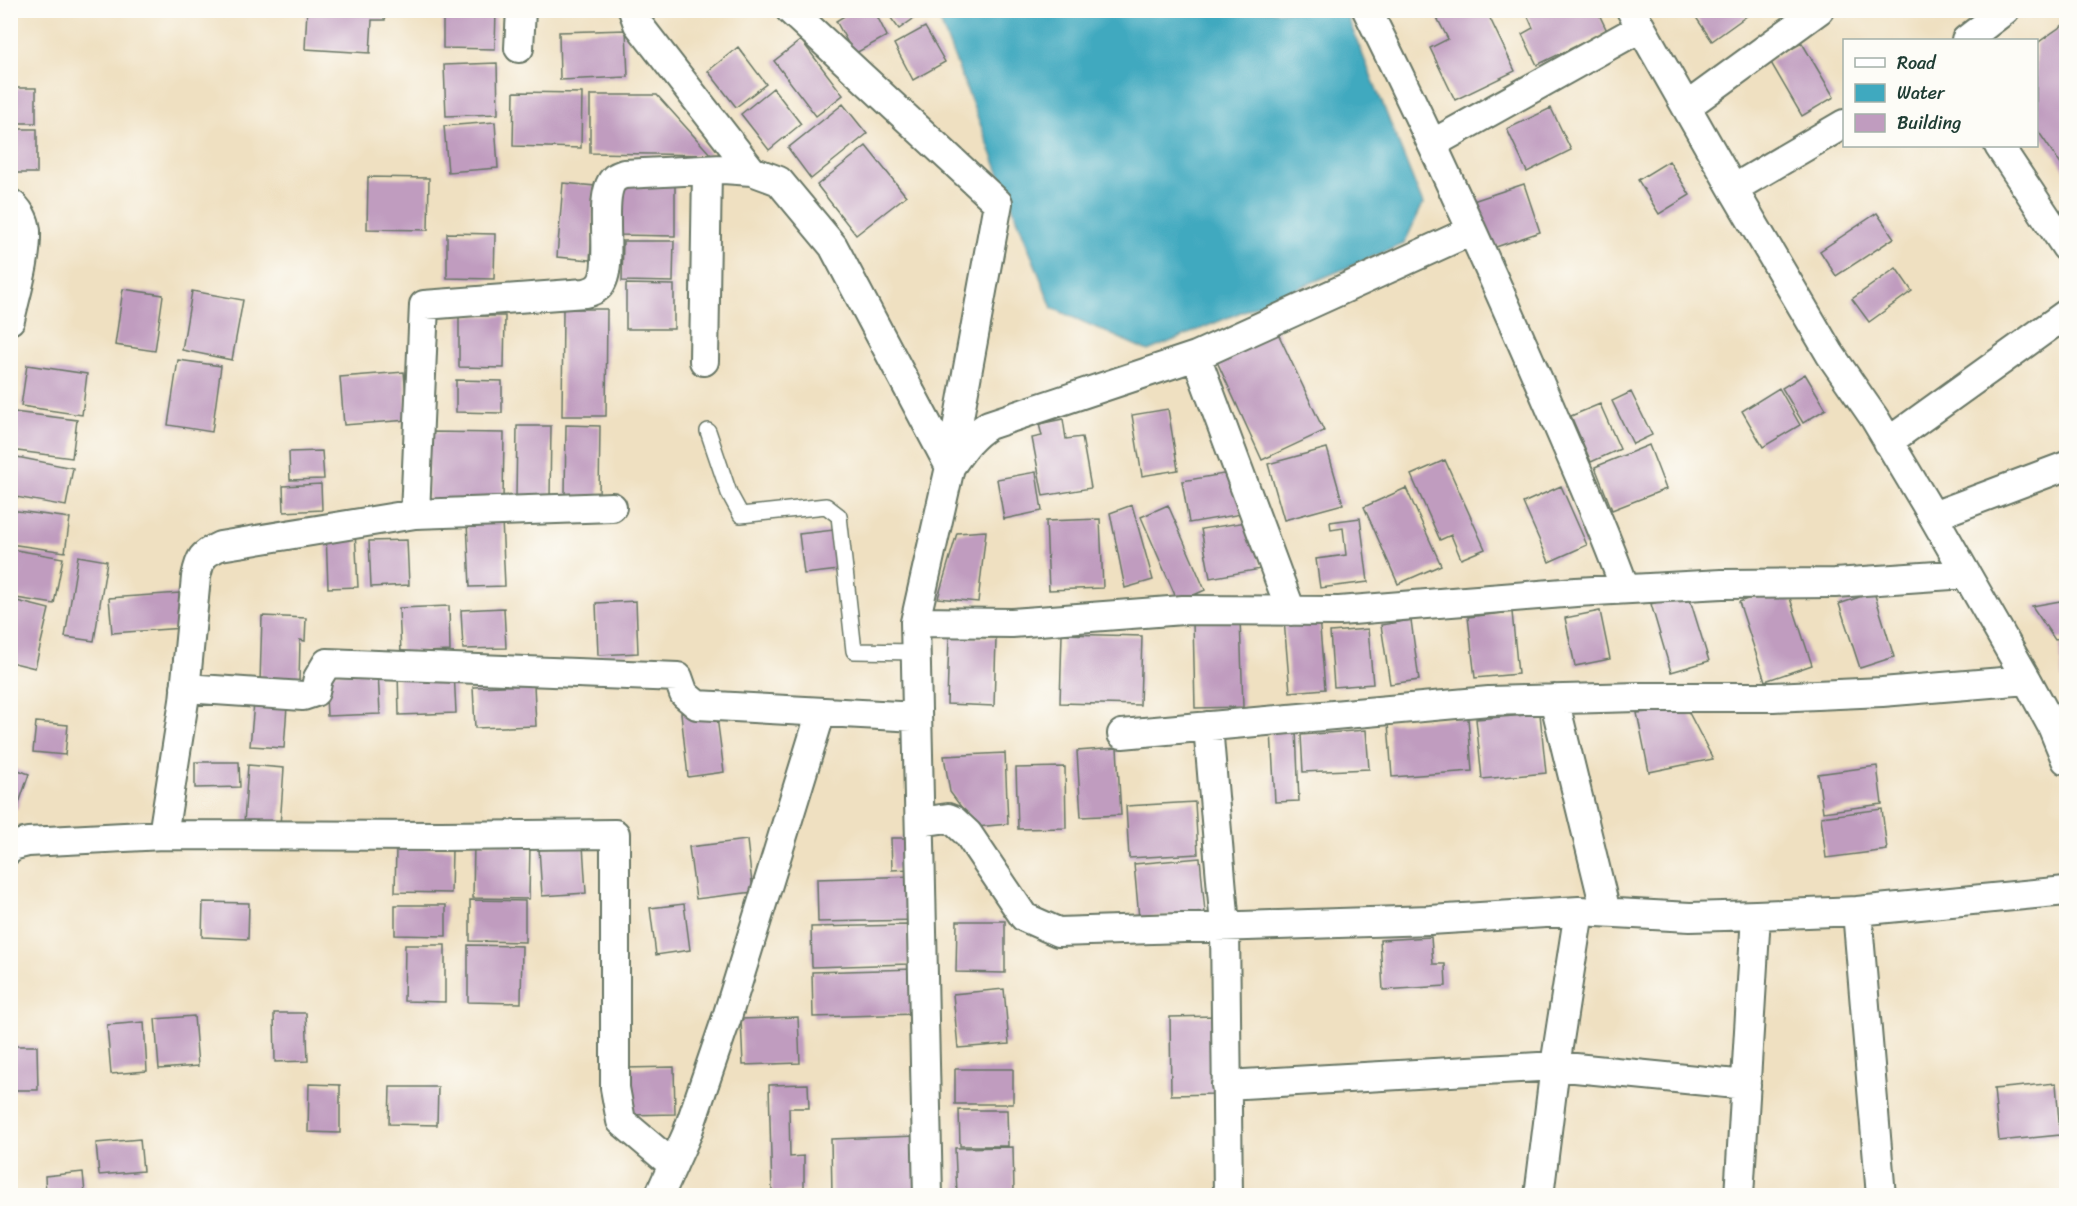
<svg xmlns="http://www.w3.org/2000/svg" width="2077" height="1206" viewBox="0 0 2077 1206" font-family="Sriracha,sans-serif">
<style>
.water{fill:#3fa9bf;stroke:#2f737a;stroke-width:1.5}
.building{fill:#c09cbf}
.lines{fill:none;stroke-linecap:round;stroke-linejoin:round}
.lane-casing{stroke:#687665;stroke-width:18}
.street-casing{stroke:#687665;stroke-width:32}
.lane{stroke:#fff;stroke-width:15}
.street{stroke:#fff;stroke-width:28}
</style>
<rect width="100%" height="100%" fill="#fdfcf7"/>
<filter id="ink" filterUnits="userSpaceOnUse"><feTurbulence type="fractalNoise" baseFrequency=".0167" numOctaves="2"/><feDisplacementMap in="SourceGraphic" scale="12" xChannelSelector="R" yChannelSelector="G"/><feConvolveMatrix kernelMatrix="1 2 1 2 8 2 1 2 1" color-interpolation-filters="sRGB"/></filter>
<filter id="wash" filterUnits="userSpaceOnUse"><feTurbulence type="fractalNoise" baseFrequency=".008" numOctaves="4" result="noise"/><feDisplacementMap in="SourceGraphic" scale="24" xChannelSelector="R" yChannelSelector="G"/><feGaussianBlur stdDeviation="1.35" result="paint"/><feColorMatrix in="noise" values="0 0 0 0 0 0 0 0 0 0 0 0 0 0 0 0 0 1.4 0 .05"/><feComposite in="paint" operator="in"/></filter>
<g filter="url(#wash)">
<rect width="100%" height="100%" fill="#efe0c1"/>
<path class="water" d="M936,11h409l78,193 -19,40 -256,107 -96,-43z"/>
<g id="blocks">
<path class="building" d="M307,10h79l-1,10h-13l-2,33 -65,-4z
M443,10h53l-1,39 -52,-1z
M854,10h20l13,26 -33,18 -18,-33z
M885,10h32l3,4 -21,15z
M1433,10h53l29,61 -60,29 -25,-52 18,-9z
M1525,10h72l10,21 -70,34 -15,-31 11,-6z
M1691,10h64l-43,31z
M2066,23v149l-30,-44v-84z
M925,27l20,35 -32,18 -19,-36z
M626,30l2,47 -68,3 -1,-48z
M801,40l42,55 -27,21 -42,-55z
M1802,43l32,54 -32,19 -32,-55z
M738,47l28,37 -30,23 -28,-36z
M497,63l1,51 -52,2 -2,-51z
M10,88h26v35h-26z
M773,88l28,36 -32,26 -28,-36z
M514,92l68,1 -1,55 -68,-2z
M590,95h67l54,60 -121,-2z
M843,104l24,30 -56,45 -23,-31z
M1551,108l20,42 -44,22 -20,-43z
M495,122l3,46 -50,4 -4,-46z
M10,129h27v44h-27z
M866,146l40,50 -50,39 -39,-50z
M1669,161l21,34 -31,19 -21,-34z
M368,177l61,1 -1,52 -61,-1z
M563,183l32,3 -5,74 -33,-3z
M618,184l57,1v51l-58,-1z
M1524,184l16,48 -53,18 -17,-48z
M1877,213l17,25 -58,38 -16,-25z
M447,233l48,1 -1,45 -47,-1z
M623,241h51l-1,41 -51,-1z
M1896,268l16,23 -43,31 -17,-23z
M626,284l48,1v44h-48z
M123,289l40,6 -8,56 -40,-6z
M192,291l51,9 -11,60 -50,-10z
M563,309h44l-1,107h-44z
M459,316h46l-1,52 -45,-1z
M1275,327l49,104 -62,29 -48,-105z
M178,360l43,6 -9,66 -44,-7z
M27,365l60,9 -5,41 -61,-9z
M404,372l4,48 -64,5 -4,-48z
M1805,374l21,35 -23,14 -21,-35z
M456,380l46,1v32l-46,-1z
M1779,388l21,37 -37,22 -21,-36z
M1631,392l21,43 -19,9 -21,-43z
M1600,404l20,45 -29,13 -20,-46z
M1168,409l10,61 -36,6 -10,-61z
M14,412l63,8 -5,38 -62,-8z
M1063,419l3,20 16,-2 9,51 -48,8 -11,-58 10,-2 -3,-12z
M566,425l34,1 -1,71 -34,-1z
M517,426h34l-1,74 -34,-1z
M429,432l75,1 -1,68 -75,-1z
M1649,445l17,44 -54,21 -17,-43z
M1327,448l16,56 -59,16 -16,-56z
M322,451l2,28 -34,1 -1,-28z
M17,457l56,11 -7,38 -56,-10z
M1445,460l40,89 -24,10 -10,-24 -11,5 -29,-65z
M1036,472l6,39 -38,8 -7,-40z
M1235,472l7,42 -53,9 -7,-42z
M321,484l1,26 -38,2 -1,-26z
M1561,486l26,59 -38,17 -26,-59z
M1406,488l35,77 -43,19 -34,-77z
M1132,505l21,75 -28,8 -15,-75z
M1168,505l37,85 -27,12 -37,-85z
M10,510l60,8 -5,34 -55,-8z
M1360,518l8,64 -48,6 -4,-29 30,-4 -3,-27 -12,2 -1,-8z
M1100,519l3,69 -54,2 -3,-69z
M502,520l3,66 -35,1 -3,-65z
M1253,521l8,48 -51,9 -9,-49z
M834,530l5,40 -35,4 -5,-40z
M355,531l3,56 -30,1 -2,-56z
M986,531l-8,71 -40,-4 19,-65z
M407,540l2,45 -38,2 -2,-46z
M10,549l53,9 -9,46 -44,-7z
M78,556l29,5 -13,80 -29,-4z
M1786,586l26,79 -47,16 -26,-79z
M1874,592l20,65 -34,11 -21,-64z
M180,593l3,35 -71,5 -3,-35z
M1688,593l21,68 -38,11 -20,-68z
M2066,600v38l-11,2 -23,-34z
M17,601l32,8 -14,59 -25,-6v-35z
M636,601l2,52 -40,2 -2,-52z
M449,606l1,45 -49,2 -2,-45z
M504,608l2,40 -43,1 -2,-39z
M1600,611l10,48 -35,7 -10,-48z
M1512,612l6,62 -43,4 -7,-61z
M262,616l44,2 -1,23 -5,-1 -1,43 -39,-1z
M1319,617l6,72 -35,3 -6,-72z
M1240,619l3,88 -48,1 -2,-87z
M1411,620l8,60 -29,4 -9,-59z
M1368,629l5,55 -39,3 -4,-55z
M1062,634l80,2 -2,69 -80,-2z
M949,636l47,2 -2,68 -47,-2z
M2066,644v36h-4l-2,-35z
M454,670l2,43 -57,2 -1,-43z
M378,671l2,43 -53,2 -2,-43z
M534,685l2,41 -61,2 -2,-41z
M254,703l33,3 -3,42 -34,-2z
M716,709l8,63 -36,5 -7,-64z
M1687,709l26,50 -64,13 -12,-59z
M1540,714l6,59 -64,6 -6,-60z
M1468,718l4,53 -80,6 -4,-54z
M36,722l32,3 -3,30 -32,-3z
M1296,730l3,71 -24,1 -4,-71z
M1366,730l3,39 -66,3 -2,-37z
M1117,748l4,67 -40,2 -4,-66z
M1005,753l3,71 -32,3 -26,-35 -6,-36z
M195,762h44l1,25 -45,1z
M248,765l36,3 -4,58 -36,-3z
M1877,766l5,38 -59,8 -5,-38z
M10,767l19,7 -12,35 -7,-2z
M1065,767l1,61 -48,1 -2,-61z
M1195,802l3,52 -69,4 -3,-52z
M1882,809l5,41 -61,8 -5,-41z
M891,838h19l1,31 -19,1z
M747,840l6,52 -57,7 -7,-52z
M474,843l56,1 -1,55 -56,-1z
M583,845l3,48 -44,3 -3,-48z
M396,848l56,1 -1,44 -56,-1z
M1200,858l5,54 -66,6 -5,-54z
M918,876l2,44 -102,2 -1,-43z
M470,900l55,1v41l-55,-1z
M203,902l46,1 -1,36 -46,-2z
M684,904l6,46 -34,5 -6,-47z
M395,905h51v31l-51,-1z
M957,921h48v52l-49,-1z
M908,925l1,39 -97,3 -1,-40z
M1431,937l2,27h12l1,22 -63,4 -3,-50z
M405,945h40v57l-41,-1z
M468,945l54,1 -1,57 -53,-1z
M915,969l2,45 -104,3 -1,-45z
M1004,989l5,55 -51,4 -5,-54z
M274,1013h32l2,48 -33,1z
M194,1016l4,50 -39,3 -4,-50z
M1215,1016l1,78 -45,1 -1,-78z
M798,1017l2,46 -57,2 -2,-46z
M144,1022l3,49 -36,3 -4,-49z
M10,1046h27l1,44h-28z
M674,1067l1,47 -49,1 -1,-47z
M955,1069h58v35h-58z
M2056,1083l4,52 -61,6 -5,-52z
M309,1084l31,1v48l-32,-1z
M808,1084l1,24h-20l1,49 14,-1v35l-32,2 -3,-108z
M390,1087h48l-1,38 -48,-1z
M959,1110h48l1,36h-48z
M917,1136l1,60h-86l-1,-57z
M140,1139l3,32 -44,4 -3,-32z
M1013,1147l1,46 -57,2 -2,-47z
M83,1172l2,22 -39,2 -1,-20z"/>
</g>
</g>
<g filter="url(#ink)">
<use href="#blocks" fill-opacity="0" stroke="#687665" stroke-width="1.5"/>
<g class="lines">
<g class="lane-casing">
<path id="lane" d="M708,431l21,62 12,22 85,-9 13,10 15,135 62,1"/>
</g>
<g class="street-casing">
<path id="street" d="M633,10l5,14 114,147
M790,10l208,193 -48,264 -35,155 13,574
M1367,10c66,132 127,267 185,402 25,59 52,117 73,177
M1631,10l102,179 97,165 45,65 58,97 94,164 25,46 14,34
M1966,40l39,-30
M519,48l2,-38
M1686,107l133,-97
M1432,144l208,-116
M1999,146l67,101
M1733,189l111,-65
M10,203c9,6 15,17 16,28 1,28 -10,62 -16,89
M1196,356l95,255
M704,361l3,-191
M1888,442l178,-128
M415,514l9,-209 161,-12c4,-1 10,-3 13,-6 19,-17 -3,-92 17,-109 3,-2 6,-3 9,-4l99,-5 29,2 27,10 54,65 117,221c12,-17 21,-31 39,-42l207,-69 275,-125
M1933,516l133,-50
M915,622l97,1 171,-13 156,1 237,-19 146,-8 113,-1 131,-9
M185,688l118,8 12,-4 3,-14 9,-15 351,14 6,17 13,11 220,12
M1554,699l52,213
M1208,726l17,200 3,270
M1122,734l367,-33 149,-4h135l109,-5 145,-12
M920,822l28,-4 5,2 15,14 56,83 34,15 372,-12 149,-9 111,6 66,-2 101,-4 209,-20
M163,835l21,-134 12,-124c4,-19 6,-23 24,-31l195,-32 197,-7
M10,849l2,-3 16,-4 135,-7 278,1 174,-2v254l6,33 52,44
M1857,911l24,285
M1226,1085l329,-19 191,19
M659,1196l28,-62 40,-117 94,-305
M1539,1196l16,-130 24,-155
M1739,1196l17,-281"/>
</g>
<use href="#lane" class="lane"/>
<use href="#street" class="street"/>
</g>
</g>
<rect width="2077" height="1206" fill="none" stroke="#fdfcf7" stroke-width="36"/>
<rect x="1843" y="39" width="195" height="108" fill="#fdfcf7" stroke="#a4b0a9" stroke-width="1.5"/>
<rect x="1855" y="58" width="30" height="9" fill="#ffffff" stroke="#a4b0a9" stroke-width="1.5"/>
<text x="1897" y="69" font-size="18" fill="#1f3d34">Road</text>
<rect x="1855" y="84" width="30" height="18" fill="#3fa9bf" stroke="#a4b0a9" stroke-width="1.5"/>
<text x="1897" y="99" font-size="18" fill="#1f3d34">Water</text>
<rect x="1855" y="114" width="30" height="18" fill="#c09cbf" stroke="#a4b0a9" stroke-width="1.5"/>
<text x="1897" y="129" font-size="18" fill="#1f3d34">Building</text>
</svg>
